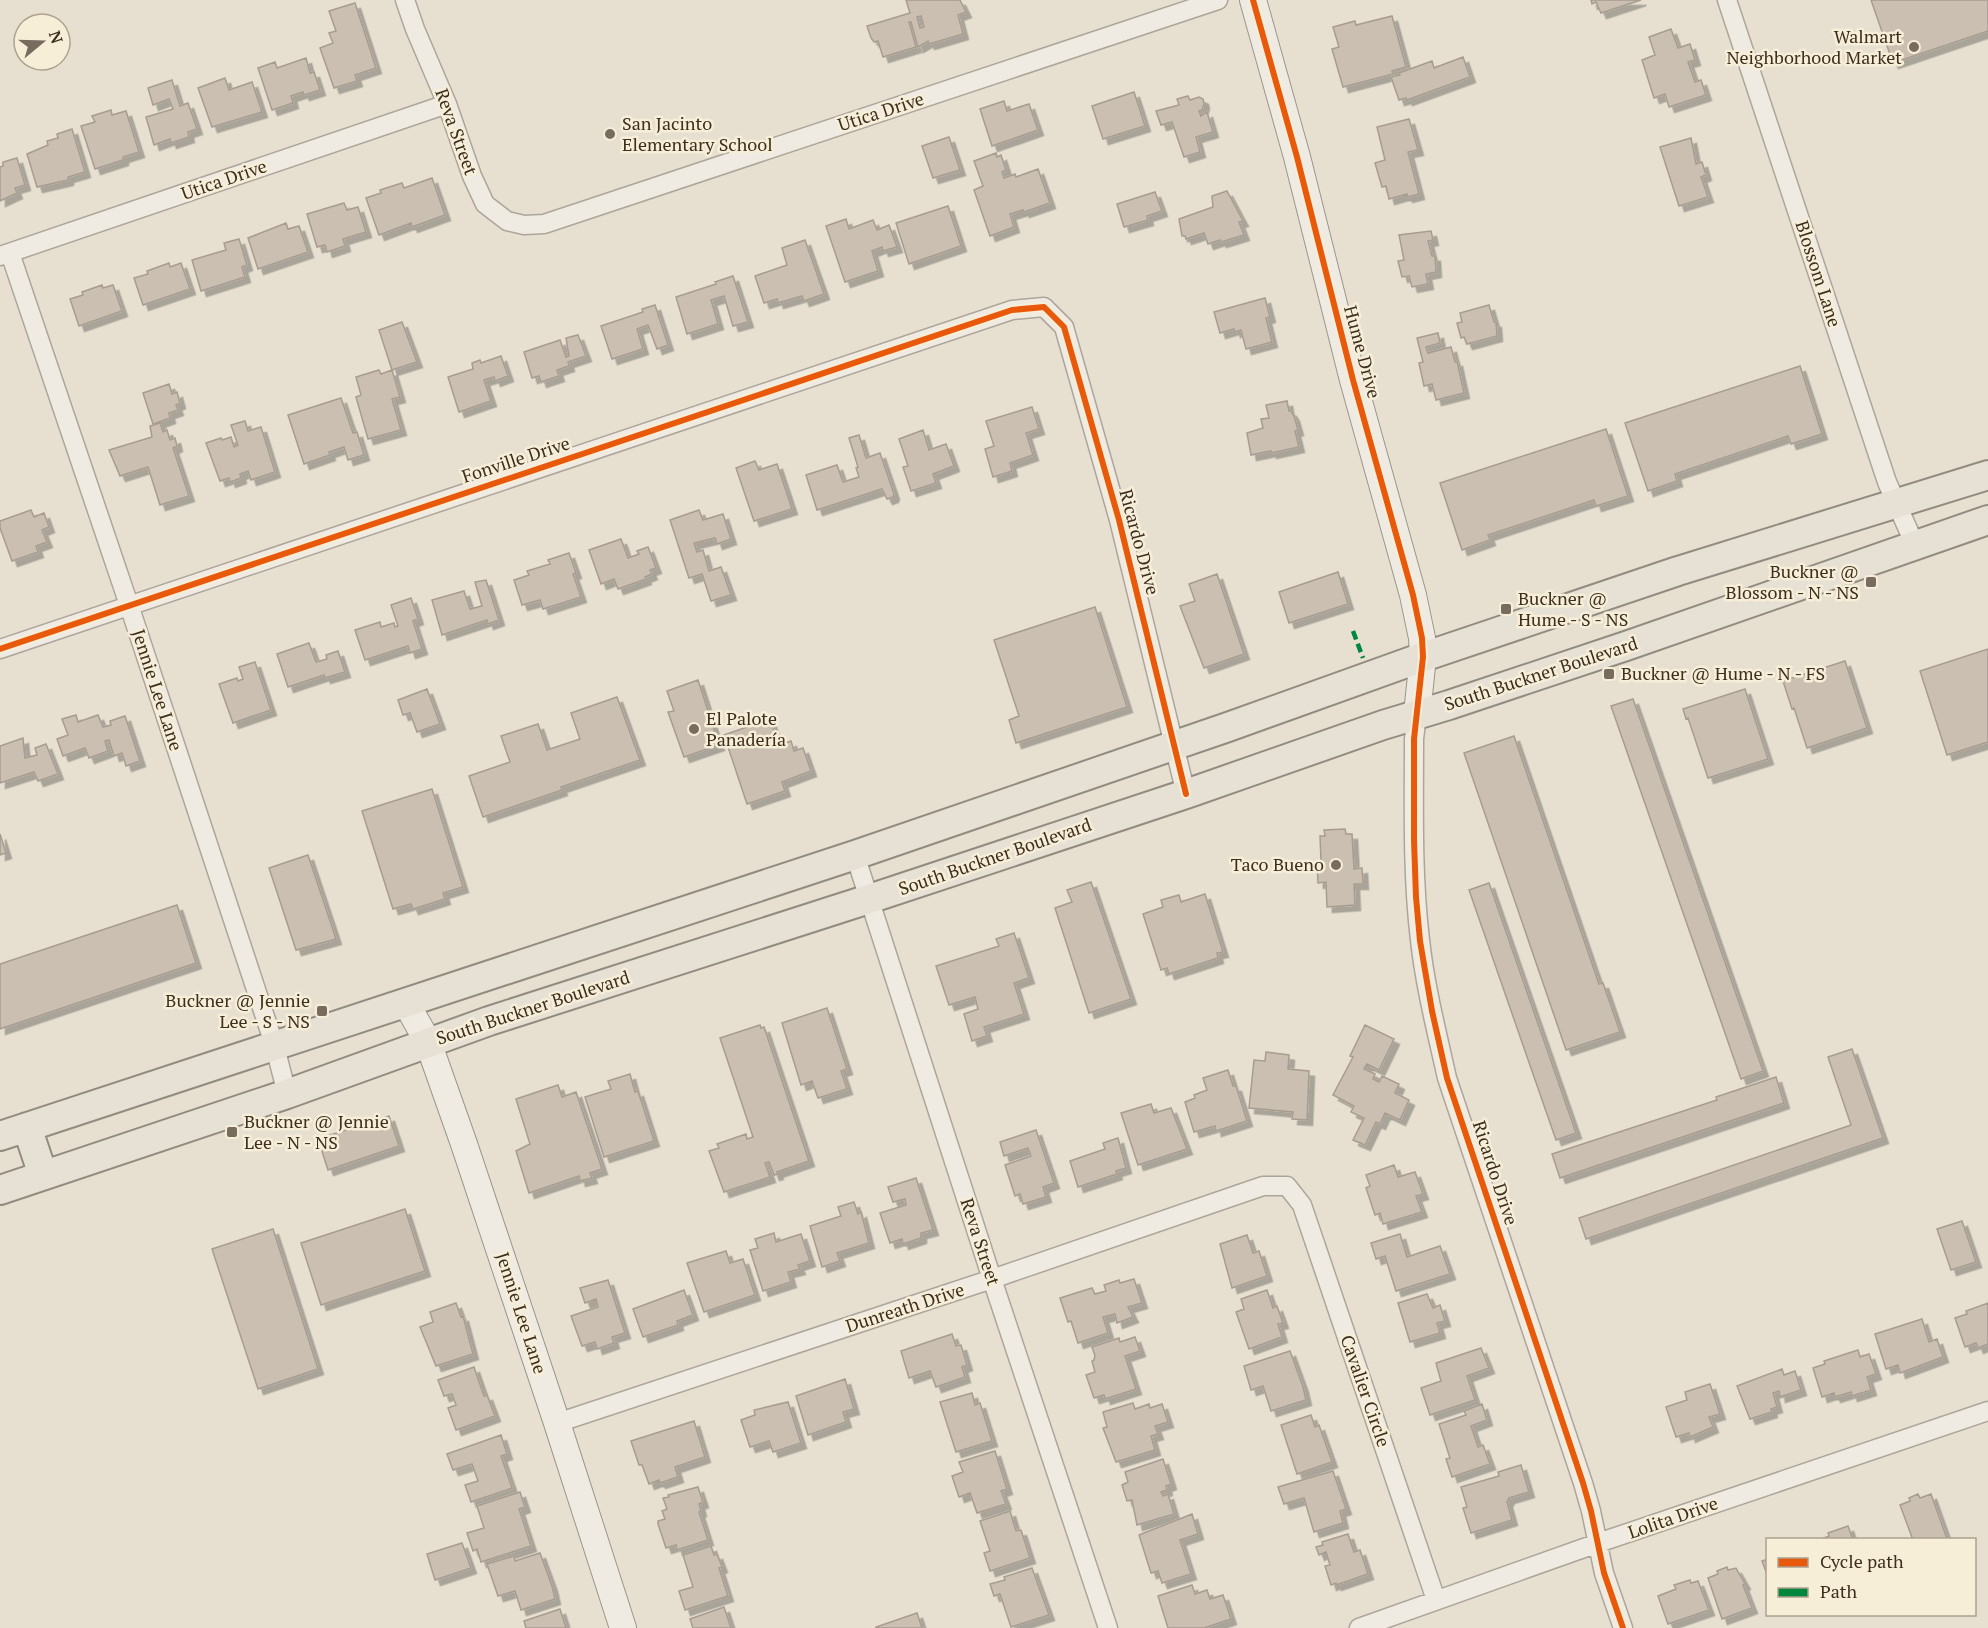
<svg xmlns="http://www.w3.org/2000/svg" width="1988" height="1628" viewBox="0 0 1988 1628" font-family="'PT Serif',serif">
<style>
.building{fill:#cbbfb2;stroke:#a89c90;stroke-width:1.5;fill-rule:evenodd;filter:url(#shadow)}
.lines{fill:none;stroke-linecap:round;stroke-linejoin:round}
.street-casing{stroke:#ada599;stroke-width:21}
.secondary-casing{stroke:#9c958a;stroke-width:28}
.primary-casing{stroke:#928b80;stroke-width:32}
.street{stroke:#efebe3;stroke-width:18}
.secondary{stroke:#efebe3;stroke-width:26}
.primary{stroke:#e6e1d4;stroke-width:28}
.quiet{stroke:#00873e;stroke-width:4.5;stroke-dasharray:9 4.5;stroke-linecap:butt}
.cycleway-casing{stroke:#f7eed8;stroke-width:10}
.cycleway{stroke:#e8590c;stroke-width:6}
.poi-dot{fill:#786c5e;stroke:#f7eed8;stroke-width:2}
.labels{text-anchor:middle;stroke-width:5;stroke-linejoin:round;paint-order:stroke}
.poi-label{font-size:18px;fill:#3d2e20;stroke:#f7eed8;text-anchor:start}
.street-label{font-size:18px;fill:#3d2e20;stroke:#f7eed8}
</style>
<defs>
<filter id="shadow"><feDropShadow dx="5.5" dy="5.5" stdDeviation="0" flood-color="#0004"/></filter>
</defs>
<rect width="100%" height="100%" fill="#e7e0d1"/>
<path class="building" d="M906,0h54l6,12 -8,3 5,19 -34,10 -1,-3 -10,6 -7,-25h-2l7,25 -33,10 -5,-16 -4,1 -3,-4 -4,-12 43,-13zM921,16l3,11 -4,1 -3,-11z
M1591,0h50l-40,13 -5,-11 -4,2z
M1871,0h117v31l-95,32z
M355,3l21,65 -21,7 2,6 -23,7 -14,-40 13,-5 -4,-10 7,-2 -7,-20z
M1392,16l14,51 -14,4 1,3 -50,13 -11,-38 7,-2 -6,-20 22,-6 1,4z
M1671,29l7,19 12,-4 5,16 -7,2 7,20 6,-2 5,15 -37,12 -4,-13 -11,4 -12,-38 13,-5 -6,-18z
M1463,57l7,20 -63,23 -1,-2 -7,2 -8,-23 9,-2 -1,-2 33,-12 2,7z
M306,58l4,15 4,-1 6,18 -16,5 -1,-3 -12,4 2,7 -21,7 -14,-42 17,-6 2,6z
M225,78l4,12 23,-8 10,30 -50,15 -14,-39z
M172,80l8,26 8,-3 9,26 -9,3 1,5 -18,6 -1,-4 -16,6 -8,-28 27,-8 -4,-10 -16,6 -5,-17z
M1134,92l11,34 -42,13 -11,-33z
M1188,96l2,4 9,-3 4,2 1,5 -2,6 -3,1 2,5 6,-4 6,20 -17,5 4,15 -16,5 -12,-35 -11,3 -5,-14 23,-6 -2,-6z
M1004,101l3,10 22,-7 9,26 -46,16 -12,-37z
M111,110l1,5 14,-4 13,41 -16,5v3l-28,9 -14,-43 14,-4 -3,-6z
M1409,119l9,31 -10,2 11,42 -12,3v-3l-18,5 -3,-13 -4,1 -7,-24 10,-3 -8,-33z
M72,129l13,43 -17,5v3l-31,7 -10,-33 21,-9 -1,-4 11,-3 -1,-4z
M949,137l11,33 -27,8 -11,-32z
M1691,138l5,26 6,-2 4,13 -5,2 7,20 -29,9 -19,-59z
M996,153l1,4 4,-2 5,15 -4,2 2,6 11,-4 1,3 22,-8 12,34 -26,9 -1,-2 -13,4 4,13 -24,9 -16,-46 9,-4 -9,-25z
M17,158l8,27 -10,3 2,5 -17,8v-34l3,-1v-4z
M432,178l13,37 -33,12 -1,-4 -32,12 -13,-37 15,-5 -1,-3 22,-7 2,5z
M1227,191l16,30 -4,1 5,13 -23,7 -1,-2 -12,4 -4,-11 -18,6 -1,-3h-3l-3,-17 34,-12 -1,-11z
M1155,192l7,19 -15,5 1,4 -24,7 -7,-23z
M344,203l3,7 11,-3 8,25 -23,7 2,7 -18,6 -2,-7 -8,2 -10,-33z
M948,206l13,40 -52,18 -13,-41z
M846,219l3,10 24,-9 4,10 12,-5 8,22 -14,4 -1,-4 -10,4 6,20 -33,11 -19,-56z
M286,223l2,6 11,-3 9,26 -50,17 -10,-31z
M1431,231l2,9 -5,1 4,15h3l1,16 -10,2 2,10 -16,3 -3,-11 -7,1 -4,-16 6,-1 -5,-25z
M239,239l8,26 -5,2 3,10 -44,14 -9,-31 34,-10 -2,-7z
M805,240l19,54 -20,7 -2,-5 -24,7 -1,-4 -13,4 -9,-27 32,-11 -5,-17z
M169,263l1,4 11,-4 9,26 -47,16 -9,-27 14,-4 -1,-3z
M733,276l15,46 -15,4 -9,-30 -13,4 7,24 -31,10 -11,-37 40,-13 -1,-2z
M102,285l1,3 10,-3 9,26 -43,15 -9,-27 13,-4 -1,-3z
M1265,298l5,19 -4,1 6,24 -26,7 -5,-19 -6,2 -1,-3 -14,4 -6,-21z
M655,305l13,40 -11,4 -9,-24 -11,4 6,20 -31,10 -11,-33 42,-14 -1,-3z
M1489,305l5,17h2l1,14 -30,8 -3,-7 -3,1 -4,-15 5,-1 -2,-9z
M402,322l15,40 -25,8 -13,-40z
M1438,333l2,10 -14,4 2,6 23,-6 4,15 2,-1 7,32 -28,7 -4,-16 -8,2 -5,-23 4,-1 -6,-24z
M578,335l8,21 -18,6 1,4 -12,4 2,6 -18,6 -2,-6 -7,2 -8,-26 36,-12 6,17 3,-1 -3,-18z
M501,356l7,20 -13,5 -1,-4 -10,3 7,21 -32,11 -11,-35 25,-8 -1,-6 8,-3 1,3z
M1800,366l22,68 -31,10 -3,-8 -113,38 2,7 -29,10 -23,-68z
M379,370l2,4 11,-4 8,27 -8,2 9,31 -33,9 -12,-42 5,-2 -5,-18z
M169,384l3,10 5,-2 3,11 -4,2 2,5 -9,3 1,5 -17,6 -10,-31z
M341,398l12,35 4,-1 7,23 -16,5 -4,-13 -15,5 1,3 -26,9 -16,-49z
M1287,401l2,10h2l3,5 4,14 -3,1 4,16 -28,6v-2l-20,4 -4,-22 16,-5 -2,-9 8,-1 -3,-13z
M1032,407l7,22 -13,4 7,22 -23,8 2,8 -19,6 -8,-28 9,-3 -8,-25z
M245,421l3,10 13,-4 14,45 -24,8 -3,-9 -8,3 1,4 -11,4 -1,-4 -9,3 -14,-38 15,-5 1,2 9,-3 3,10 4,-2 -7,-20z
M160,423l3,9 4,-2 3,10 5,-2 2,8 -4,2 16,48 -29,9 -12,-38 -28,9 -11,-26 43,-13 -2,-11z
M1606,429l22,67 -32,10 -2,-6 -106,35 2,5 -28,10 -22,-67z
M923,430l6,20 17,-6 8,22 -21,8 3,9 -25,8 -8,-24 5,-1 -9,-27z
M859,435l7,23 14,-5 14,41 -1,3 -6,2 -5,-10 -65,21 -11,-35 31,-10 6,17 16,-5 -3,-9 2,-1 -9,-29z
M755,461l4,9 18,-6 15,45 -38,12 -18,-53z
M31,510l3,7 10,-4 5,14 -7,3 5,12 -11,4 2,6 -26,9 -12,-33v-7z
M699,510l4,10 20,-6 8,25 -14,5 -2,-6 -21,5 3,9 6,-2 6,21 12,-4 10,28 -20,6 -9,-27 -13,4 -19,-58z
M621,539l7,19 11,-4 -2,-3 11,-4 8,21 -6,2 2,4 -7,3 1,2 -28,10 -4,-10 -13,5 -12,-34z
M569,553l7,20 -3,1 8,23 -38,12 -3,-9 -18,5 -8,-25 15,-5 -2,-4 23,-7 -2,-4z
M1338,572l10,32 -59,19 -10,-31z
M1217,574l27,80 -40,14 -24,-62 15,-5 -6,-17z
M486,580l13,40 -11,4 -1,-4 -45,15 -10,-35 32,-9 6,18 12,-3 -7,-24z
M411,598l7,21 -5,2 9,28 -12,4 -2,-7 -43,14 -10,-30 25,-8 1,5 13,-4 1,4 3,-1 -7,-21z
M1095,607l32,100 -111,36 -7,-23 10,-4 -25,-76z
M309,643l7,19 11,-3 -1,-4 12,-4 7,21 -20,6 -1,-3 -36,12 -11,-33z
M1988,649v93l-41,13 -27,-84z
M1845,661l22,67 -60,20 -13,-40 -2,1 -9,-28z
M255,662l16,48 -38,13 -14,-39 18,-6 1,3 5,-2 -4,-12z
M698,680l21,65 -35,12 -16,-45 6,-1 -7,-20z
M427,689l13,35 -23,8 -7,-19 -7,2 -5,-15z
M1745,689l23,70 -60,19 -20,-60 -2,1 -3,-10z
M617,697l23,63 -79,27 1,3 -79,27 -14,-41 41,-14 -9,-26 37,-12 9,26 33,-11 -9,-26z
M1633,699l130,372 -22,8 -130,-373z
M76,715l2,7 20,-7 5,12 8,-2 -1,-4 15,-5 15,45 -14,5 -4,-13 -8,3 -5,-16 -4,1 3,10 -19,7 -4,-10 -22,8 -6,-17 11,-4 -6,-16z
M770,719l9,26 12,-4 3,10 9,-3 8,23 -29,11 3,9 -38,13 -23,-69z
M1514,736l85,248 4,-1 17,49 -54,18 -102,-297z
M23,738l2,20 12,-3 -2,-7 11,-4 12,30 -20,7 -4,-9 -34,11v-37z
M432,789l31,98 -20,6 2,6 -32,10 -2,-5 -18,5 -31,-98z
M1345,829l1,5h6l2,35 8,-1 1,16h-9l1,21 -28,2 -1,-25 -8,1 -1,-22h4l-1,-25h5l-1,-6z
M0,834l6,19 -6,2z
M308,855l28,84 -40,11 -27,-82z
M1091,882l40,117 -42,14 -34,-105 17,-6 -5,-12z
M1489,883l87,250 -20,7 -87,-250z
M1205,894l18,58 -6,1 1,5 -49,16 -2,-6 -6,2 -18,-56 20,-7 -2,-7 18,-5 2,7z
M177,905l19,58 -196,66v-65z
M1014,933l15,45 -15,5 10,31 -40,13 3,9 -15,5 -8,-27 14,-5 -3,-12 -26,8 -13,-39 63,-20 -3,-7z
M827,1008l20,61 -6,2 6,18 -29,9 -6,-17 -11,4 -19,-62z
M760,1025l1,3 3,-1 45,134 -32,11 1,2 -4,1 -5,-13 -4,1 5,14 -46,15 -15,-41 10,-3 -2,-4 29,-10 1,5 6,-2 -33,-99z
M1365,1025l29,14 -15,31 -12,-6 -3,5 11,5 -2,5 6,3 3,-6 17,8 -4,9 14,7 -9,20 -15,-7 -5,11 -4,-2 -11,23 -12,-5 11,-22 -13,-6 3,-6 -21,-11 20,-38 -3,-1z
M1852,1049l31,89 -297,101 -7,-21 272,-93 -23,-68z
M1266,1052l23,3 -1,14 21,2 -2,49 -15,-1 1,-7 -44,-4 5,-48 11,1z
M1228,1070l5,16h3l11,35 -31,10 -1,-5 -21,6 -9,-30 10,-4 -1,-3 13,-5 -4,-12z
M630,1074l5,18 3,-1 16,50 -50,16 -19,-60 26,-8 -3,-8z
M1776,1077l8,26 -224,75 -8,-24 165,-54 -1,-3z
M558,1085l4,12 14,-5 26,77 -12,4 2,5 -12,3 -1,-5 -50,17 -13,-42 14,-7 -14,-45z
M1151,1104l3,9 17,-5 16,41 -49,16 -17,-52z
M389,1116l10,30 -71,24 -10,-31z
M1036,1130l18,53 -11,4 3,10 -23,7 -3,-10 -5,2 -10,-31 26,-9 -3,-8 -24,8 -4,-14z
M1118,1138l8,30 -10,3 1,3 -39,13 -8,-26 35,-12 -2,-6z
M1394,1165l4,12 17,-5 8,22 -7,2 6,16 -39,12 -3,-11 -5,2 -9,-27 4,-2 -4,-11z
M916,1178l17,52 -12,3v5l-18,6 -1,-5 -12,4 -10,-30 26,-8 -1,-6 -12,3 -5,-15z
M854,1202l4,12 3,-2 8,31 -32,10 3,8 -18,6 -12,-41 31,-10 -3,-9z
M405,1209l20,62 -104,34 -20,-62z
M1962,1221l14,41 -25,8 -14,-41z
M273,1229l45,140 -60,20 -46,-140z
M774,1233l2,9 25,-8 9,27 -12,4 2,4 -12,3 3,10 -28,9 -13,-41 8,-2 -3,-9z
M1400,1234l7,23 33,-11 10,28 -54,17 -11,-35 -9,3 -5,-16z
M1247,1235l6,18 6,-2 8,25 -35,12 -12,-44z
M726,1251l4,12 13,-4 12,36 -51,17 -17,-49z
M1134,1279l8,24 -14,4 5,10 -16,6 -2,-9 -12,3 5,16 -30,10 -7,-22 -3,1 -8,-24 32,-10 3,6 11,-3 -2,-6 15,-5 1,3z
M608,1280l17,53 -13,4 2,6 -17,6 -2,-7 -13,4 -11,-30 27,-9 -2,-8 -11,4 -5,-15z
M684,1290l9,25 -16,6 1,4 -35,12 -10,-28z
M1267,1290l6,18 4,-2 6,17 -5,1 4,13 -33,12 -13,-37 8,-3 -3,-10z
M1427,1294l6,14 7,-3 5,16 -8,2 3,10 -30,9 -12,-39z
M456,1303l5,14 2,-1 10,38 -37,12 -16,-39 13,-5 -3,-10z
M1988,1303v41l-10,4 -2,-5 -11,4 -10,-29 12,-4 -1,-3z
M1922,1319l7,23 8,-3 6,18 -43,16 -2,-8 -12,4 -11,-35z
M952,1334l4,12 5,-1 6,20 -5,2 3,10 -29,10 -6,-16 -21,7 -8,-27z
M1135,1337l5,14 -15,5 11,33 -31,10 -1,-4 -10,3 -8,-23 9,-3 -3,-11 2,-1 1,-4 -3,-9 27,-9 1,4z
M1481,1348l8,20 -22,8 8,24 -45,15 -9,-27 20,-7 -5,-18z
M1858,1350l2,7 9,-3 7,20 -9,3 4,13 -19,6 -1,-4 -16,5 -1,-4 -12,4 -9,-29 12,-4 -1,-3z
M1290,1351l13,36 3,13 -35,11 -8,-25 -12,4 -7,-24z
M474,1367l10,29 3,-1 8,21 -39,14 -8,-22 8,-3 -4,-11 -8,2 -6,-16z
M1782,1369l2,6 11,-4 6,19 -21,7 -1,-6 -6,2 4,14 -6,2 1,3 -22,7 -13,-33z
M845,1379l9,30 -11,3 3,10 -38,13 -12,-39z
M1710,1384l10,30 -11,3 4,10 -23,10 -1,-4 -13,4 -10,-30 21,-7 -2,-8z
M972,1393l3,12 5,-2 12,38 -36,11 -16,-50z
M788,1402l13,41 -28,9 -4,-11 -19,6 -9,-27 14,-5 -1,-5z
M1133,1403l2,6 14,-5 1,4 12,-4 6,18 -13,4 3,8 -7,2 4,14 -39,12 -13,-34 4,-1 -4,-15z
M1482,1404l5,16 -16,6 7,21 5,-2 7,19 -38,13 -6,-18 4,-1 -11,-34 27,-9 -2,-4z
M1311,1415l4,12 4,-2 13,37 -35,12 -16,-49z
M694,1421l11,36 -30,10 3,10 -18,6 -1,-3 -10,4 -7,-19h-3l-8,-24z
M501,1435l6,19 -6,2 11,32 -41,14 -6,-17 13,-4 -6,-17 -19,6 -6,-16z
M995,1451l12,38 -6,2 5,13 -29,9 -7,-20 -11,4 -7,-21 11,-4 -4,-10z
M1163,1459l8,25 -5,2 1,4 -6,2 2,4 5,-2 6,20 -37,11 -5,-25 -5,1 -5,-16 6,-3 -3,-10z
M1521,1465l8,27 -20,6 -2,4 5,18 -41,13 -8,-25 4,-1 -6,-20 38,-11 -1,-4z
M1333,1471l13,38 -6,2 3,12 -29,9 -10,-34 -20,6 -6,-17z
M698,1487l5,15 -4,2 2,7 -2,1 9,28 -31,10 -1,-5 -10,3 -8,-24v-3l7,-2 -3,-8 5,-2 -4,-11 6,-1 -1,-2z
M520,1492l5,15 -6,2 12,37 -50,16 -4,-13 -4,2 -6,-18 17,-5 -7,-22z
M1918,1494l2,4 11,-4 16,45 -34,1 -13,-35 10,-4 -1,-3z
M1010,1511l6,20 5,-1 9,28 -40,13 -6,-18 6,-2 -10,-30z
M1192,1514l6,20 -18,6 11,34 -29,9 -4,-12 -7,2 -12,-38z
M1848,1526l5,14h-34l10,-4 -1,-3z
M1348,1534l6,18 6,-2 8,24 -32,11v-2l-5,2 -6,-19 5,-1 -4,-13 -7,3 -3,-8 7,-2 -1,-3z
M462,1543l9,25 -36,12 -8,-26z
M711,1546l3,9 3,-1 5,13 -3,1 9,28 -43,14 -6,-19 14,-4 -10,-32z
M540,1553l12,33 3,13 -34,11 -6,-19 -17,5 -11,-32 27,-8 1,5z
M1768,1559v18l-6,-16z
M1727,1567l1,3 8,-2 9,16 -2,1 9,23 -30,11 -14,-41 10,-4 -1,-3z
M1032,1568l17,47 -38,12 -11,-33 -6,2 -4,-12 15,-4 -1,-3z
M1690,1580l1,3 7,-2 11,29 -41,14 -10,-28 18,-7 -2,-4z
M1192,1585l3,9 12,-4 3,9 13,-4 8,24 -27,9h-36l-10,-32z
M724,1607l7,21h-38l-3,-9z
M560,1609l6,19h-40l-2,-7z
M917,1613l5,15h-46v-1z"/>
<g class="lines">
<g class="street-casing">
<path id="street" d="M405,0l10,29 32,75 25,72 13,28 22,17 17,4 20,-1 674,-224
M1727,0l160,482 28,63
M10,253l119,352 146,442 12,47
M0,256l447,-152
M0,649l1012,-339 32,-3 20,20 55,193 67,274
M1417,714l-3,25c0,67 -2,134 6,201 5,46 17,93 27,138l136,405 8,28 13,62 19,55
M855,855l137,424 116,349
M557,1423l435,-144 271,-93h24l15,19 134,395
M1359,1628l239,-85 390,-132"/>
</g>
<g class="secondary-casing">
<path id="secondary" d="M1253,0l44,157 56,223 60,215 9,43 1,19 -6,57
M406,1003l22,39 36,102 93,279 66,205"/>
</g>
<g class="primary-casing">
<path id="primary" d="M27,1127l16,48
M0,1136l855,-281 373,-128 195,-70 255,-86 310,-96
M0,1190l287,-96 202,-73 380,-122 317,-105 197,-69 66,-20 177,-59 362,-126"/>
</g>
<use href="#street" class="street"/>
<use href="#secondary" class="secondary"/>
<use href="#primary" class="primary"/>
<path class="quiet" d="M1353,631l10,27"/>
<g class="cycleway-casing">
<path id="cycleway" d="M1253,0l44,157 56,223 60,215 9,43 1,19 -9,82v101l2,57 4,44 12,70 15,67 136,405 8,28 13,62 19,55
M0,649l1012,-339 32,-3 20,20 55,193 67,274"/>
</g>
<use href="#cycleway" class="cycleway"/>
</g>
<g class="poi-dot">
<circle cx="1914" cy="47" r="6"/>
<circle cx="610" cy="134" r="6"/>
<rect x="1865" y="576" width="12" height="12" rx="3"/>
<rect x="1500" y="603" width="12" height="12" rx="3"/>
<rect x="1603" y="668" width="12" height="12" rx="3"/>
<circle cx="694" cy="729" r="6"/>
<circle cx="1336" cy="865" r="6"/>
<rect x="316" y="1005" width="12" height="12" rx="3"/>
<rect x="226" y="1126" width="12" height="12" rx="3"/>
</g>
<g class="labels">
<g class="poi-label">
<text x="1902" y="43" text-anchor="end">Walmart<tspan x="1902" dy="21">Neighborhood Market</tspan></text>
<text x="622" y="130">San Jacinto<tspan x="622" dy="21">Elementary School</tspan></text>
<text x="1859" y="578" text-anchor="end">Buckner @<tspan x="1859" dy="21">Blossom - N - NS</tspan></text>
<text x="1518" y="605">Buckner @<tspan x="1518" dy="21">Hume - S - NS</tspan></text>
<text x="1621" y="680">Buckner @ Hume - N - FS</text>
<text x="706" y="725">El Palote<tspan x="706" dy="21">Panadería</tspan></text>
<text x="1324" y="871" text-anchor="end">Taco Bueno</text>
<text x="310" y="1007" text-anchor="end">Buckner @ Jennie<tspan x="310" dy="21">Lee - S - NS</tspan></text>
<text x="244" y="1128">Buckner @ Jennie<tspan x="244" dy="21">Lee - N - NS</tspan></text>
</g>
<g class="street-label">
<text transform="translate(881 112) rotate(-18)" y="6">Utica Drive</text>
<text transform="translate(456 132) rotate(70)" y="6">Reva Street</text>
<text transform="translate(224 180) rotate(-19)" y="6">Utica Drive</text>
<text transform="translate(1818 274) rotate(72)" y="6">Blossom Lane</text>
<text transform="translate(1362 352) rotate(75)" y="6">Hume Drive</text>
<text transform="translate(516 460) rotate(-18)" y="6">Fonville Drive</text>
<text transform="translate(1139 542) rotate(75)" y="6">Ricardo Drive</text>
<text transform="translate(1541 674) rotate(-18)" y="6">South Buckner Boulevard</text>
<text transform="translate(157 690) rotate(72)" y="6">Jennie Lee Lane</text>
<text transform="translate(995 857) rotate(-19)" y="6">South Buckner Boulevard</text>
<text transform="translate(533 1008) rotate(-18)" y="6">South Buckner Boulevard</text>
<text transform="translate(1495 1173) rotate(72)" y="6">Ricardo Drive</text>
<text transform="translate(980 1242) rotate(72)" y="6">Reva Street</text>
<text transform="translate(905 1308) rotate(-18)" y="6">Dunreath Drive</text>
<text transform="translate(521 1313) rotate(72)" y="6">Jennie Lee Lane</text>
<text transform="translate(1365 1391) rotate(71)" y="6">Cavalier Circle</text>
<text transform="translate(1673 1518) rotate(-19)" y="6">Lolita Drive</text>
</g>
</g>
<rect x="1766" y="1538" width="210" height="78" fill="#f7eed8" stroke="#ada18e" stroke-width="1.5"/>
<rect x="1778" y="1558" width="30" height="9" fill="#e8590c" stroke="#ada18e" stroke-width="1.5"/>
<text x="1820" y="1568" font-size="18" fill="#3d2e20">Cycle path</text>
<rect x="1778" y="1588" width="30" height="9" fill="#00873e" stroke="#ada18e" stroke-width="1.5"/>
<text x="1820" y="1598" font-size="18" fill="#3d2e20">Path</text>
<g transform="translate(42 42) rotate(71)"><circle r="28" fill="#f7eed8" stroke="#ada18e" stroke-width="1.5"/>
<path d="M0-4.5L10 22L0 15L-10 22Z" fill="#786c5e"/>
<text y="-9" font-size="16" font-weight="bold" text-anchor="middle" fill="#3d2e20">N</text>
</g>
</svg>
